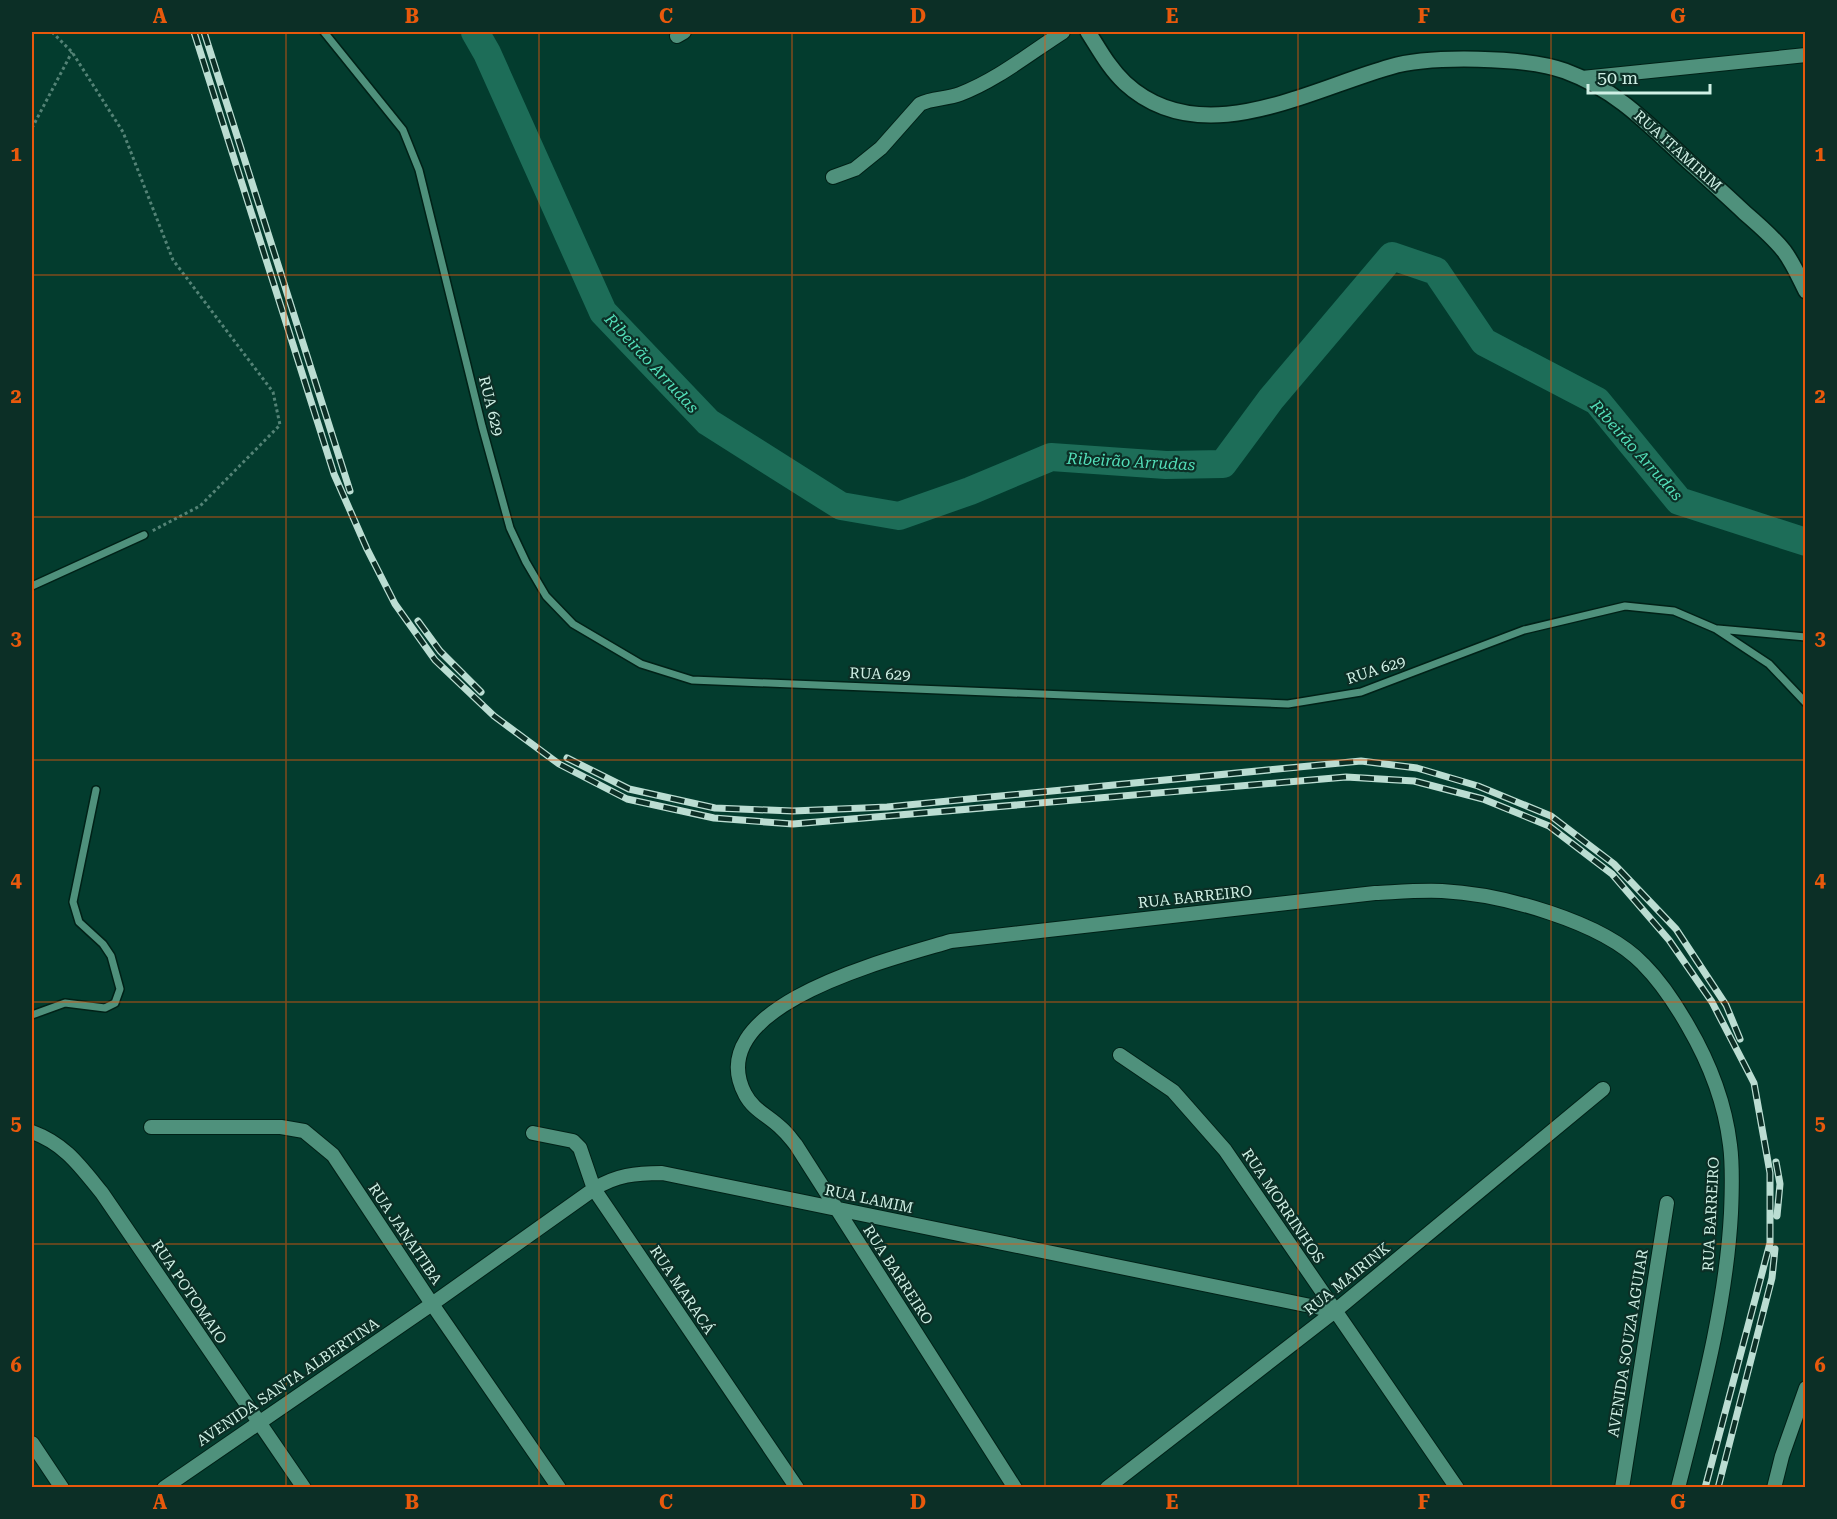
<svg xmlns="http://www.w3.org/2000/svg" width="1837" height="1519" viewBox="0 0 1837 1519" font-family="'Roboto Serif',serif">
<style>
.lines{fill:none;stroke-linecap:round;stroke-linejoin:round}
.river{stroke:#1d6d58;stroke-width:28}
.service-casing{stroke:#002117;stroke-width:10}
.minor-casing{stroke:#002117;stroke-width:16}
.tertiary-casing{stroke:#002117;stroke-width:18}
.path{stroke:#548376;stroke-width:3;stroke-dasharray:3 3;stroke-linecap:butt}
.service{stroke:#4f917c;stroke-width:7}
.minor{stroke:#4f917c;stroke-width:14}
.tertiary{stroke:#4f917c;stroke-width:15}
.rail-casing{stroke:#bbddd2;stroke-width:7}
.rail{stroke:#0c2f26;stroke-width:4.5;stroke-dasharray:14;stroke-linecap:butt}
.grid{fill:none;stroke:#e8590c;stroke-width:1.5;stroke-opacity:0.55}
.labels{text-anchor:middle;stroke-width:4.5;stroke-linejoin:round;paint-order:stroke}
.street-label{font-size:15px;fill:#d0f0e5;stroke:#0c2f26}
.water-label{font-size:16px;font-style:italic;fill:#53dfb9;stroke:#0c2f26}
.neatline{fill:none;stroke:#e8590c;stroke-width:2}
.grid-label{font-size:20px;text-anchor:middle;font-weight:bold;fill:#e8590c}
</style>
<rect width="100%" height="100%" fill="#033c2e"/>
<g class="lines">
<path class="river" d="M475,32l12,21 116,259 105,110 133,84 58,10 71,-25 81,-34 115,8 57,-1 48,-65 121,-143 44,15 48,71 113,59 82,100 127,41"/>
<g class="service-casing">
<path id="service" d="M324,32l79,98 16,40 63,256 28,102 16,34 20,34 27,28 68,40 51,16 596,24 73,-12 163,-62 101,-24 49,5 42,18 53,35 37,39
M32,586l112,-51
M1718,629l88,8
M32,1015l33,-12 40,5 10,-5 5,-14 -9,-33 -8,-12 -24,-22 -6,-20 23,-112"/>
</g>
<g class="minor-casing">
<path id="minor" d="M677,36l7,-4
M1582,78l224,-23
M833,177l22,-8 26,-21 39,-44c12,-6 27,-5 40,-10 37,-14 70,-41 103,-62
M1120,1055l53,36 52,59 232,338
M151,1127h130l23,4 29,24 99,149 127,184
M32,1132c33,12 48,34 70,61l202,295
M533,1133l40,8 7,7 14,41 203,299
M32,1443l30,45
M164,1488l268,-184 162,-115c22,-14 42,-16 68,-16l673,138
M1015,1488l-219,-343c-5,-6 -9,-12 -15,-17 -12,-12 -28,-18 -36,-34 -47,-89 150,-136 206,-153l424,-48c22,-1 45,-3 67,-2 59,3 160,30 201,73 18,18 33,41 45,62 21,36 37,77 42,119 3,22 2,45 1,68 -5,93 -30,184 -53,275
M1107,1488l228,-177 268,-222
M1622,1488l45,-285
M1774,1488l8,-32 24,-68"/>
</g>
<g class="tertiary-casing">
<path id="tertiary" d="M1088,32c11,17 21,36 37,51 76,70 183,7 265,-16 40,-12 136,-10 175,4 52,19 84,54 123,90 19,17 38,34 57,52 14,12 28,24 39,38 9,12 15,26 22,40"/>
</g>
<path class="path" d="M52,32l20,20 51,80 50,128 100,132 7,33 -80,81 -48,25
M32,128l40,-76"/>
<use href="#service" class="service"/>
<use href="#minor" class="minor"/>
<use href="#tertiary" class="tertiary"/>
<g class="rail-casing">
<path id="rail" d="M194,32l140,442 33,75 28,55 40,56 59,56 65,48 68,35 87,19 79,6 553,-47 68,4 69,18 66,27 63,48 57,66 43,62 42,81 16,90v70l-65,245
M204,32l146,459
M418,621l22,30 41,41
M567,758l62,31 86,19 78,3 94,-4 474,-46 56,7 61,18 73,30 63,48 62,65 50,76 14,34
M1776,1162l4,22 -3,32
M1718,1488l54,-210 3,-29"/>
</g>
<use href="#rail" class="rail"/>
</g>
<path class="grid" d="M286,32v1456M539,32v1456M792,32v1456M1045,32v1456M1298,32v1456M1551,32v1456M32,275h1774M32,517h1774M32,760h1774M32,1002h1774M32,1244h1774"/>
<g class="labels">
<g class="street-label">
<text transform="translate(1678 151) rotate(42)" y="5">RUA ITAMIRIM</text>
<text transform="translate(491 406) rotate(76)" y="5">RUA 629</text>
<text transform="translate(1376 670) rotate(-18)" y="5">RUA 629</text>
<text transform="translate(880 674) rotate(2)" y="5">RUA 629</text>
<text transform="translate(1195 897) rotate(-6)" y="5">RUA BARREIRO</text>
<text transform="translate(869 1199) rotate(12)" y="5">RUA LAMIM</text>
<text transform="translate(1283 1206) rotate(56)" y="5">RUA MORRINHOS</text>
<text transform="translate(1711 1214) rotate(-87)" y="5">RUA BARREIRO</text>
<text transform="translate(405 1234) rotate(56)" y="5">RUA JANAITIBA</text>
<text transform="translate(898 1275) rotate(57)" y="5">RUA BARREIRO</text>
<text transform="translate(1347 1279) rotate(-39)" y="5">RUA MAIRINK</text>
<text transform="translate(682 1290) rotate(56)" y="5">RUA MARACÁ</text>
<text transform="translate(189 1292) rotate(56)" y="5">RUA POTOMAIO</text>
<text transform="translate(1628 1343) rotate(-81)" y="5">AVENIDA SOUZA AGUIAR</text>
<text transform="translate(288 1382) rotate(-34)" y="5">AVENIDA SANTA ALBERTINA</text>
</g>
<g class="water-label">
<text transform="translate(652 363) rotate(47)" y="6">Ribeirão Arrudas</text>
<text transform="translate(1637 450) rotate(48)" y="6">Ribeirão Arrudas</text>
<text transform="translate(1131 461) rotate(3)" y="6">Ribeirão Arrudas</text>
</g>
</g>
<rect width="1837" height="1519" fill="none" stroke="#0c2f26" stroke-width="66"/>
<path d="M1588 84v9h122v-9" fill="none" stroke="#d0f0e5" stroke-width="3"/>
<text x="1597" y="84" font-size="18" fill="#d0f0e5" stroke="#0c2f26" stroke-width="4.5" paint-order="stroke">50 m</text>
<rect x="33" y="33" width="1771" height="1453" class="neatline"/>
<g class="grid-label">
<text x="160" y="23">A</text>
<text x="412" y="23">B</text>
<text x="666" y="23">C</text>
<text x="918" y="23">D</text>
<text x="1172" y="23">E</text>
<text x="1424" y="23">F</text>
<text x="1678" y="23">G</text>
<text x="16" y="161">1</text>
<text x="1820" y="161">1</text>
<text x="16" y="403">2</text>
<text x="1820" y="403">2</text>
<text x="16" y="645">3</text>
<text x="1820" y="645">3</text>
<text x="16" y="887">4</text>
<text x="1820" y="887">4</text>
<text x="16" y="1130">5</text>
<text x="1820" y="1130">5</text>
<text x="16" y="1372">6</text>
<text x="1820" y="1372">6</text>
<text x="160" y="1509">A</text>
<text x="412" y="1509">B</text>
<text x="666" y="1509">C</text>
<text x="918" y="1509">D</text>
<text x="1172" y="1509">E</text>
<text x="1424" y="1509">F</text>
<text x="1678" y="1509">G</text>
</g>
</svg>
